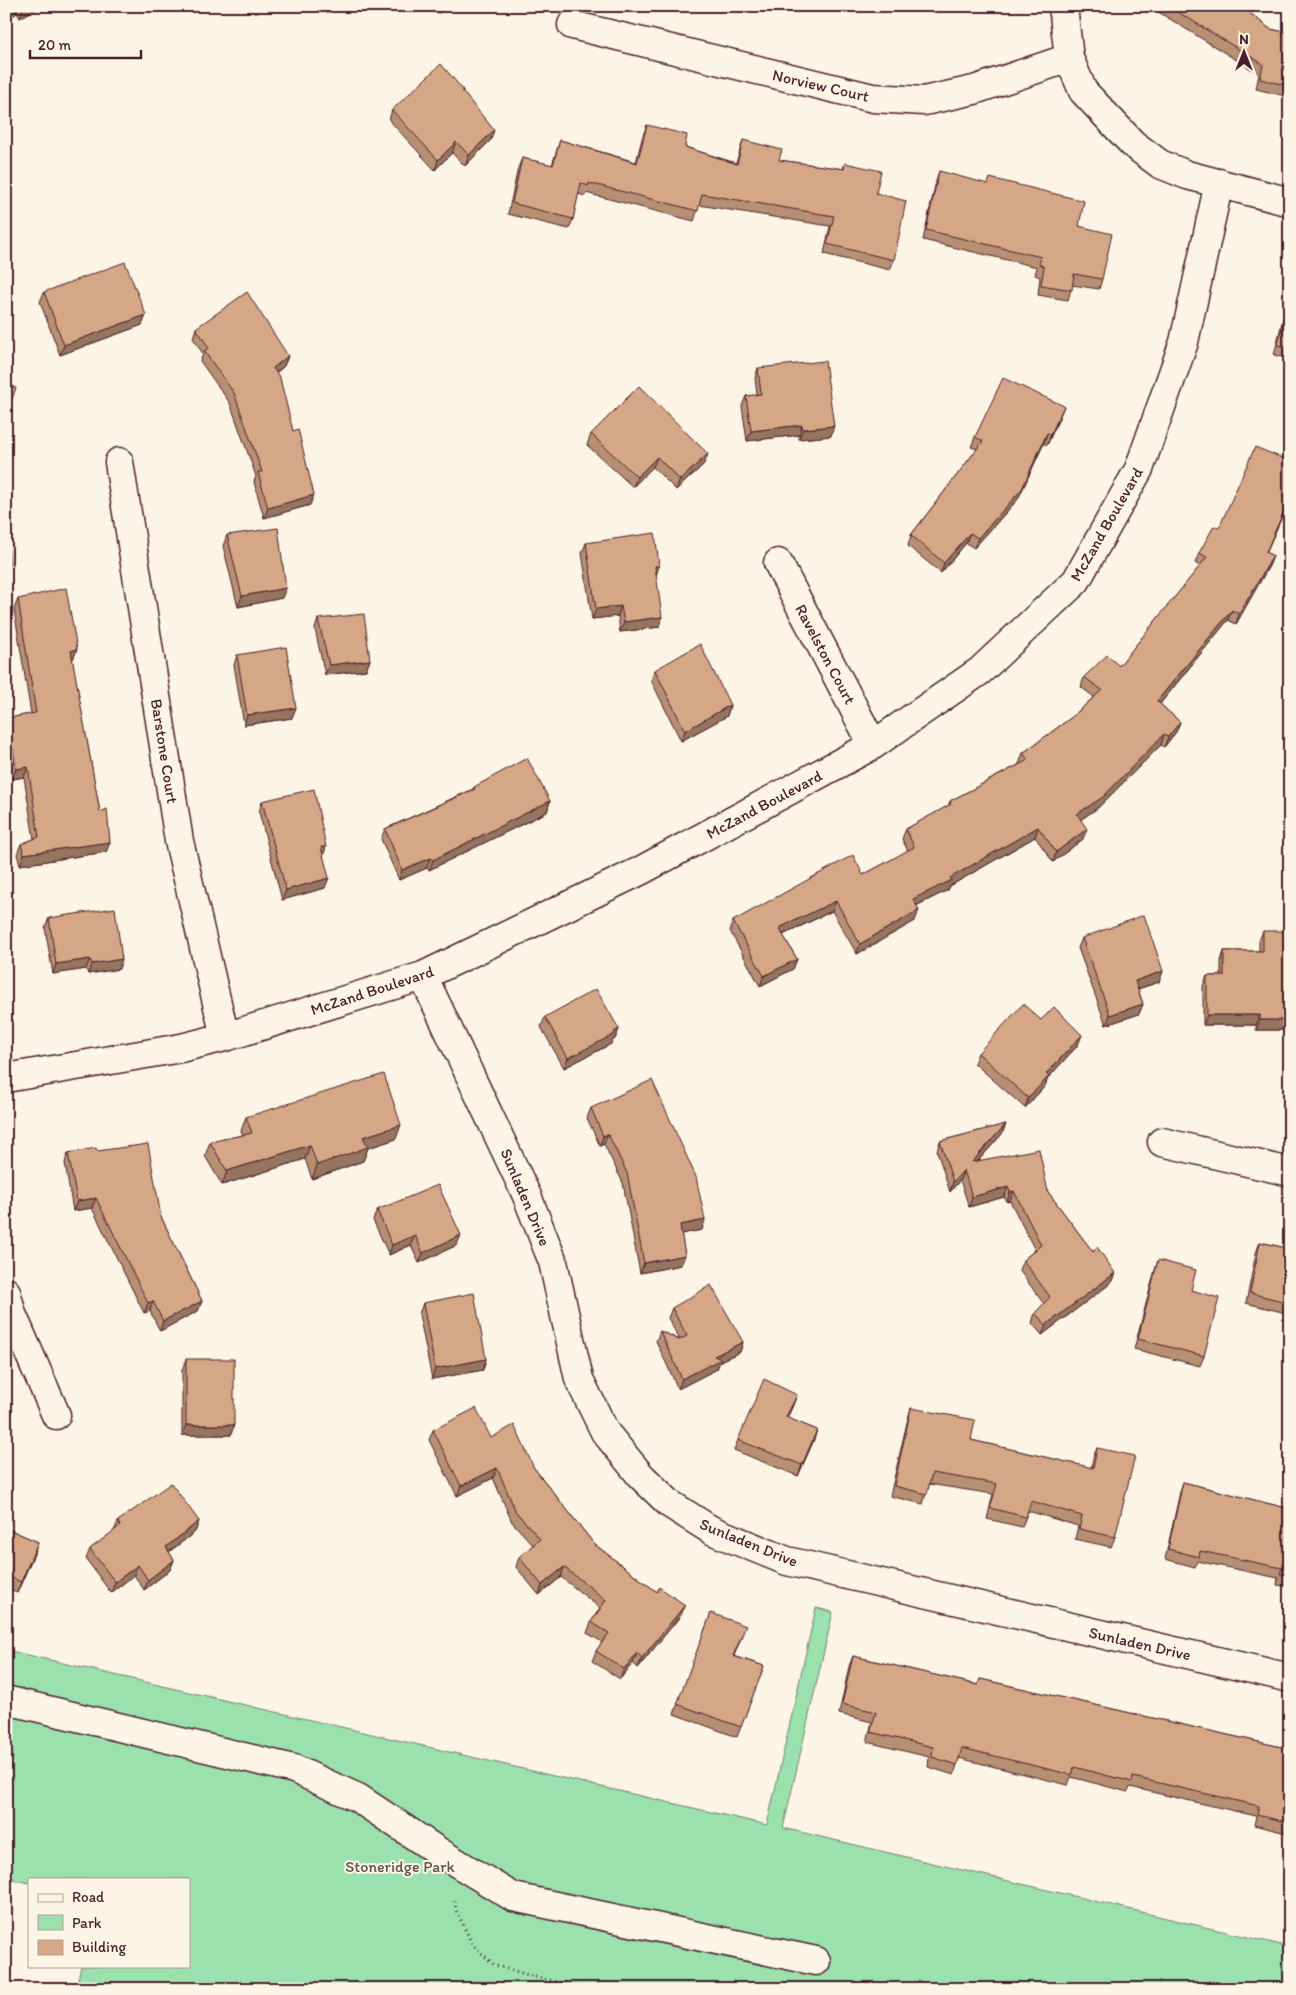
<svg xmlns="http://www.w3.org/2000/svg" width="1296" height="1995" viewBox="0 0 1296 1995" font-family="Itim,sans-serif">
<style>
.green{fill:#9be1ad;stroke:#72806c}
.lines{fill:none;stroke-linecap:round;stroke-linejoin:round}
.minor-casing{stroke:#4a1f2b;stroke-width:31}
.path{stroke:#4a1f2b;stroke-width:3;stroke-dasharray:1 4;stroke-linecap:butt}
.minor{stroke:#fcf5e5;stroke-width:28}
.wall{fill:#b79073;stroke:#4a1f2b}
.shaded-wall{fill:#95755e;stroke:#4a1f2b}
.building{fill:#d5a786;stroke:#4a1f2b}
.labels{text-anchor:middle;stroke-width:4;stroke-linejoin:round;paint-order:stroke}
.street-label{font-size:16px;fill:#4a1f2b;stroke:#fcf5e5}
.park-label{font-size:16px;fill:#5e504c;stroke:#fcf5e5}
</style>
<rect width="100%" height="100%" fill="#fcf5e5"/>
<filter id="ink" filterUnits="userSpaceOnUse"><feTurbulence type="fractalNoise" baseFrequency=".02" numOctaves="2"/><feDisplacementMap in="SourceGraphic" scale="10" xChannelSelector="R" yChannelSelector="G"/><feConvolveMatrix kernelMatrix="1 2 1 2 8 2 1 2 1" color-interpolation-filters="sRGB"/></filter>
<g filter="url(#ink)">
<path class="green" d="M816,1608l17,4 -50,216 507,119v42h-1214l5,-23h108v-87h-160v4l-23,-5v-228l761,175z"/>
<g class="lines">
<g class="minor-casing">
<path id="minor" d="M1063,6l6,52 14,33 50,53 27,20 27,11 103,27
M572,25l301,73 51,3 50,-11 95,-32
M119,462l60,379 46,196
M778,563l95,182
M423,976l104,220 26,66 26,117 26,53 36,44 29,28 41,26 76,31 503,117
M6,1078l175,-30 44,-11 198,-61 217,-105 233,-126 107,-74 96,-90 63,-112 45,-127 35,-159
M1162,1142l128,30
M6,1292l6,22 44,101
M6,1700l288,69 64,29 81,54 74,45 303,64"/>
</g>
<path class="path" d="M455,1901l1,9 16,34 22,21 41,12 56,12"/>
<use href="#minor" class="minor"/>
</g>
<path class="wall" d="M6,6h35l-21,12 -3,-5 -11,7z
M417,6h25l-3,7z
M1153,6h88l29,23 20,4v64l-34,-8 3,-15 -107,-66z
M463,90v2l28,48 -26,26 -13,-13 -17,17 -46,-50 3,-10z
M647,125l38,22 51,16 7,-23 36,20 64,9 2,-6 31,30 18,67 -4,10 -66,-16 6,-28 -131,-21 -5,16 -108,-28 -1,3 -7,-2 -5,25 -4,10 -61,-15 10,-46 4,-10 30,7 8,-25 76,22 7,-27z
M939,171l140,55 23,53 -3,10 -27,-4 -4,15 -30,-5 2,-18 -5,-2 2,-8 -114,-27 13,-59z
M1290,289v70l-16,-4z
M44,292l102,23 -4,10 -82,30 -20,-53z
M196,328l92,28 -4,10 -8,7 34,132 -46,13 -10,-36 2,-6 -26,-73 -30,-42 3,-7 -10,-16z
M758,368l73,68 -32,3v-4l-52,6 -5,-35 4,-10 11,-1 -2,-17z
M1060,416l-13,29 -3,-2 -26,56 -44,49 -8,-5 -25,30 -33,-27 3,-11 66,-86 -6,-2 4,-10z
M591,434l113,30 -28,26 -23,-23 -20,20 -46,-42z
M227,535l55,63 -44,9 -15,-61z
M586,543l73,23 -3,9 3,52 -39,5 -2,-16 -26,3 -10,-66z
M1266,552l7,4 -4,10 -33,58 -8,-4 -68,84 20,18 -4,10 -12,15 -3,-2 -62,62 -19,13 3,19 -30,23 -18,-25 -85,49 -2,4 -32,16 -1,15 -58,33 -25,-43 -49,24 14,24 -4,10 -33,17 -30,-55 3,-10 130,-46 45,-24 -6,-12 4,-10 42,-23 2,-5 70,-37h-1l4,-11 49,-36 22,-20 -13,-10 3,-10 35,-11 81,-100 -5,-3 4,-10z
M18,599l59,50 -4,10 -1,1 28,152 10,30 -4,10 -86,13 -3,-11 4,-10 13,-5 -10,-62 -12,2 -6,-39v-17l2,-5 23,-4 -17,-105z
M318,619l52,41 -4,10 -41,5 -10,-46z
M237,655l55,63 -48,7 -10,-60z
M655,670l75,35 -3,11 -46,25 -30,-61z
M474,787l76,14 -3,11 -118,58 -2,-2 -28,12 -18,-41 4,-10 88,-40z
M262,801l63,87 -43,12 -23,-88z
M49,918l70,51 -31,5 -2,-5 -33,5 -8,-46z
M1263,931l27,99h-34v-5h-53v-39l4,-10h14v-15l3,-10h35v-10z
M1082,938l81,33 -4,11 -21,7 5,15 -4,10 -33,11 -28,-77z
M545,1017l74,12 -4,10 -3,2 -1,3 -47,24 -23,-41z
M1041,1020l37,25 -30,33 -3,8 -20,22 -51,-45 4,-10z
M591,1108l111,122 -21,4 4,21 -4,10 -41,8 -17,-90 -19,-39 -4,2 -13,-28z
M246,1117l150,22 -28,9 -5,13 -51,18 -7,-20 -83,26 -17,-29 5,-14 33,-7 -2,-4z
M1006,1124l-4,10 -24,27 70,31 45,60 22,21 -4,10 -69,52 -10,-12 3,-10 9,-9 -25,-34 4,-10 12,-10 -25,-49 -3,1 -3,-5 -35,10 -9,-27 -10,12 -13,-41 3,-10z
M97,1151l64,66 41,84 -4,10 -38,20 -10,-20 -6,2 -52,-105 -19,3 -8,-48 3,-10z
M377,1210l80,35 -38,18 -8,-18 -22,10 -16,-35z
M1260,1242l30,7v65l-44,-11 10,-50z
M1158,1260l33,30 13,66 -4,10 -66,-17 21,-79z
M423,1303l63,56 -3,11 -51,9 -13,-65z
M672,1308l71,34 -3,10 -20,9 -3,8 -39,20 -22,-48 4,-10 20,9 -12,-22z
M186,1359l45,76h-49v-65z
M793,1405l-6,13 30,12 -19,46 -64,-26 4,-10z
M911,1408l60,32 120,28 2,-10 4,-10 18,89 -4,10 -36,-8 3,-13 -50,-15 -6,16 -35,-8 6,-25 -64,-10 -6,20 -33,-8 18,-78z
M433,1430l58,8 43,30 60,76 63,48 28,13 -4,10 -43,53 -5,-5 -13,16 -28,-18 4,-10 6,-9 -15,-9 4,-11 9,-14 -39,-31 -22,18 -23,-28 3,-10 14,-12 -21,-23 -19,-44 -36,18 -28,-56z
M1183,1482l107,27v78l-13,-2 1,-7 -81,-17 -2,6 -30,-8 15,-67z
M6,1519l2,10 30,13 -21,51 -11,-6z
M118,1521h81l-4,11 -26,20 5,8 -4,10 -26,20 -10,-15 -23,18 -25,-34 4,-10 24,-18z
M711,1613l31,23 -8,20 30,10 -27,71 -63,-23z
M853,1656l125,29 2,-6 310,70v85l-36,-9 2,-9 -126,-29 -2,5 -57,-15 -3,8 -109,-27 -5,17 -26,-8 1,-10 -62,-15 5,-20 -33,-8 10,-48z"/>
<path class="shaded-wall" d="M15,6h4l-2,7 -11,7v-7z
M27,6h14l-21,12 3,-10z
M494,130l-3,10 -26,26 4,-11z
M456,142l-4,11 -17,17 3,-10z
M146,315l-4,10 -82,30 4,-10z
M288,356l-4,10 -15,12 4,-10z
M1064,406l-4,10 -13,29 4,-11z
M802,425l-3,10 -52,6 4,-10z
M834,426l-3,10 -32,3 4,-10z
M1047,433l-3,10 -26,56 -44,49 4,-10z
M708,454l-4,10 -28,26 4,-10z
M657,457l-4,10 -20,20 4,-10z
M314,495l-4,10 -46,13 4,-10z
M1290,497v2l-28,63 4,-10z
M970,533l-4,10 -25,30 3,-10z
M1273,556l-4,10 -33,58 3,-10z
M10,563l-3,10h-1v-9z
M655,566h4l-3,10z
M286,588l-4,10 -44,9 4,-11z
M621,606l-3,10 -26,3 4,-10z
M1232,610l-4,10 -74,91 3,-10z
M662,617l-3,10 -39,5 4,-10z
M77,649l-4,10 -6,2 4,-10z
M370,660l-4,10 -41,5 4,-10z
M730,705l-3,11 -46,25 4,-10z
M296,708l-4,10 -48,7 3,-10z
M1180,722l-4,10 -12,15 4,-10z
M1164,734l-3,11 -62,62 -26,18 4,-11z
M28,767l-4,10 -12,2 4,-10z
M550,801l-3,11 -118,58 4,-10z
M1038,827l-3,10 -85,49 -2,4 -39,19 4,-10z
M1087,829l-4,10 -30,23 3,-10z
M110,842l-4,10 -86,13 4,-11z
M321,847h5l-3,10z
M430,858l-3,10 -28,12 3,-10z
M329,878l-4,10 -43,12 4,-10z
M836,901l-4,10 -57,27 4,-10z
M919,910l-4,11 -58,33 3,-10z
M90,959l-4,10 -33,5 3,-10z
M122,959l-3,10 -31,5 4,-10z
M797,959l-4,10 -33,17 4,-10z
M1163,971l-4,11 -28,9 4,-10z
M1143,1004l-4,10 -33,11 4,-10z
M1207,1015h53l-4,10h-53z
M1260,1020h30v10h-34z
M619,1029l-4,10 -3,2 -1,3 -47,24 4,-10z
M1082,1035l-4,10 -30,33 -3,8 -20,22 3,-10 18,-24z
M1006,1124l-4,10 -34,38 4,-10z
M401,1125l-5,14 -28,9 -5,13 -51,18 5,-14 46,-28z
M608,1134l-4,10 -4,2 3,-10z
M310,1145l-5,14 -83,26 5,-14z
M964,1170l-4,10 -10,12 3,-10z
M1008,1187l-4,10 -35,10 3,-10z
M1014,1191l-4,10 -3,1 3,-10z
M96,1198l-4,10 -19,3 4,-10z
M705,1220l-3,10 -26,5 4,-10z
M415,1235l-4,10 -22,10 3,-10z
M461,1235l-4,10 -38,18 4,-10z
M685,1255l-4,10 -41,8 4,-10z
M1115,1273l-4,10 -69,52 4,-10z
M153,1301l-3,10 -6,2 4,-10z
M202,1301l-4,10 -38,20 3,-10z
M743,1342l-3,10 -20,9 -3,8 -39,20 4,-10 32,-23z
M486,1359l-3,11 -51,9 3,-10z
M797,1395l-4,10 -10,22 3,-10z
M186,1425h48l-3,10h-49z
M817,1430l-3,10 -16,36 4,-11z
M497,1468l-4,10 -36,18 4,-10z
M199,1521l-4,11 -33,25 4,-10z
M38,1542l-3,10 -18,41 4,-11z
M174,1560l-4,10 -26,20 4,-10z
M138,1565l-4,10 -23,18 4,-11z
M564,1567l-3,10 -22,18 3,-10z
M685,1605l-4,10 -43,53 4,-10z
M637,1653l-4,10 -13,16 4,-10z"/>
<path class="building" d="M6,6h9l-9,7z
M1168,6h73l29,23 20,4v53l-30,-7 3,-15z
M441,64l22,26 -1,1 32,39 -25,25 -13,-13 -18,18 -46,-50z
M647,125l40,10 -2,12 52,17 6,-24 39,10 -3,10 65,9 1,-6 36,8 -5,22 30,8 -12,59 -67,-16 7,-28 -132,-22 -4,17 -109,-28 -1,3 -7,-3 -8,36 -61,-16 10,-45 31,7 7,-25 77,23z
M939,171l49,13 2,-6 94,23 -5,25 33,8 -10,45 -28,-5 -2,16 -31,-5 3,-18 -5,-3 2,-7 -115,-27z
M125,262l21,53 -82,30 -20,-53z
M247,292l41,64 -15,12 7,10 13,53 5,-2 16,66 -46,13 -10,-36h4l-28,-79 -30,-42 5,-3 -13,-20z
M1290,294v54l-12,-3z
M825,361l9,65 -31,3 -1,-4 -51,6 -5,-35 15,-2 -3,-26z
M1003,378l61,28 -13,28 -4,-1 -25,56 -44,49 -8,-5 -26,30 -33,-28 72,-94 -8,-4z
M6,385l10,3 -10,27z
M639,386l69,68 -28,26 -23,-23 -20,20 -46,-43z
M1255,447l35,14v36l-24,55 7,4 -34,58 -7,-4 -75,91 23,21 -12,15 -4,-3 -61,63 -26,17 10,15 -31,23 -18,-25 -88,51 2,2 -39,19 6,11 -59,34 -24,-43 -57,27 18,31 -33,17 -31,-55 120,-66 10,20 51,-28 -8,-18 45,-25 -1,-3 78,-41 -5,-7 49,-36 30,-27 -18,-13 23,-22 12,11 88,-109 -8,-4 15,-27 5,2z
M6,522l4,41 -4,1z
M278,528l8,60 -44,8 -15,-61z
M655,533l4,33h-4l7,51 -38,5 -3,-16 -25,3 -10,-66z
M66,588l11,61 -6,2 29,161 7,-3 3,33 -86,12 -3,-10 18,-7 -11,-70 -12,2 -8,-51 28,-5 -18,-114z
M364,614l6,46 -41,5 -11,-46z
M700,644l30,61 -45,26 -30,-61z
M286,647l10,61 -49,7 -10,-60z
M527,758l23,43 -117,59 -3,-2 -28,12 -17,-41 90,-40 -1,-2z
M314,789l12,58h-5l8,31 -43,12 -24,-89z
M115,908l7,51 -30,5 -2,-5 -34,5 -7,-46z
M1144,915l19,56 -28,10 8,23 -33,11 -28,-77z
M1263,931h27v89h-30v-5h-53v-39h17v-25h39z
M596,989l23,40 -5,3 1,2 -47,24 -23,-41z
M1023,1004l18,16 13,-13 28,28 -36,39 3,2 -21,22 -50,-45z
M384,1074l17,51 -38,12 5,10 -51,18 -7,-20 -83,26 -17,-29 42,-9 -6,-16z
M652,1080l44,97 9,43 -25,5 5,30 -41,8 -17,-90 -19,-39 -5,2 -12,-28z
M1006,1124l-34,38 67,-13 9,43 45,60 4,-5 18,26 -69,52 -11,-12 15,-16 -27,-37 18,-15 -27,-54 -4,1 -2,-5 -36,10 -8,-27 -11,12 -13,-41z
M148,1144l13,73 41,84 -39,20 -10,-20 -5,2 -52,-105 -19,3 -9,-48 28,-5 1,3z
M438,1185l23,50 -38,18 -8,-18 -23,10 -15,-35z
M1260,1242l30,7v54l-40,-10z
M1158,1260l38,10 -5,20 28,8 -15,58 -66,-17z
M711,1285l32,57 -29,14 7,3 -39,20 -22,-48 19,9 8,-4 -15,-28z
M474,1293l12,66 -51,10 -12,-66z
M186,1359h48v66h-48z
M764,1379l33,16 -11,22 31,13 -15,35 -64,-25z
M476,1408l15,30 23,-13 20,43 60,76 63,48 2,-5 26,18 -43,53 -5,-5 -13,16 -28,-18 13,-18 -18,-11 15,-22 -42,-33 -22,18 -23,-28 21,-18 -24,-27 -19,-44 -36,18 -28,-56z
M911,1408l64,12 -4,20 122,28 4,-20 38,8 -20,81 -36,-8 3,-13 -51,-15 -5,16 -36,-9 7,-24 -65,-11 -5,21 -33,-8z
M1183,1482l107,27v68l-10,-3 2,-6 -82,-17 -1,6 -31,-8z
M171,1483l28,38 -33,26 8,13 -26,20 -10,-15 -23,17 -25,-33 30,-23 -2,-5z
M6,1519l4,2 -2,8 30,13 -17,40 -15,-7z
M711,1613l35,13 -13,30 31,10 -23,61 -64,-23z
M853,1656l125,29 2,-6 310,70v74l-33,-8 2,-9 -126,-29 -1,5 -58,-15 -2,8 -110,-27 -5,17 -25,-8 1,-10 -63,-15 6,-20 -34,-8z"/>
</g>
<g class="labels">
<g class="street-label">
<text transform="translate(821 85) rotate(13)" y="6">Norview Court</text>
<text transform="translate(1106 524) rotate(-60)" y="6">McZand Boulevard</text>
<text transform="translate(826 654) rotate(62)" y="6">Ravelston Court</text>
<text transform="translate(165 751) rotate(81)" y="6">Barstone Court</text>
<text transform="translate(764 804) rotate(-28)" y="6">McZand Boulevard</text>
<text transform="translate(372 990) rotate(-18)" y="6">McZand Boulevard</text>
<text transform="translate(526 1197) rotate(67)" y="6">Sunladen Drive</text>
<text transform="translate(749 1542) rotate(22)" y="6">Sunladen Drive</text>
<text transform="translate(1140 1643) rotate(13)" y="6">Sunladen Drive</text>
</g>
<g class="park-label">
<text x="400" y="1872">Stoneridge Park</text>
</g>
</g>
<rect width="1296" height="1995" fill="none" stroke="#fcf5e5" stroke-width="25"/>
<rect x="12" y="12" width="1271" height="1970" fill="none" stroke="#4a1f2b" stroke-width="2" filter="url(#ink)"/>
<rect x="28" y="1878" width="162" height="90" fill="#fcf5e5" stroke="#b59f9b"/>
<rect x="38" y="1894" width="25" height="8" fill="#fcf5e5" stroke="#b59f9b"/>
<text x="72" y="1902" font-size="15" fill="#4a1f2b">Road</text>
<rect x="38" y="1915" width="25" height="15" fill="#9be1ad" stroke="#b59f9b"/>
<text x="72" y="1928" font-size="15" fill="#4a1f2b">Park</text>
<rect x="38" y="1940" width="25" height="15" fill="#d5a786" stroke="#b59f9b"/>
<text x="72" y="1952" font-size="15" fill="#4a1f2b">Building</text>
<g transform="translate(1244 52)" stroke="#fcf5e5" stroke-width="4" paint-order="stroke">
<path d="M0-4L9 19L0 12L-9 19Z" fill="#4a1f2b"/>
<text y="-8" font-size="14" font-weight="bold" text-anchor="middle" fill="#4a1f2b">N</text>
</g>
<path d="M30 50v8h111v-8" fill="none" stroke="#4a1f2b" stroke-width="2.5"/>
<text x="38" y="50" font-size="15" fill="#4a1f2b" stroke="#fcf5e5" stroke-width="4" paint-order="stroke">20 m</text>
</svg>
